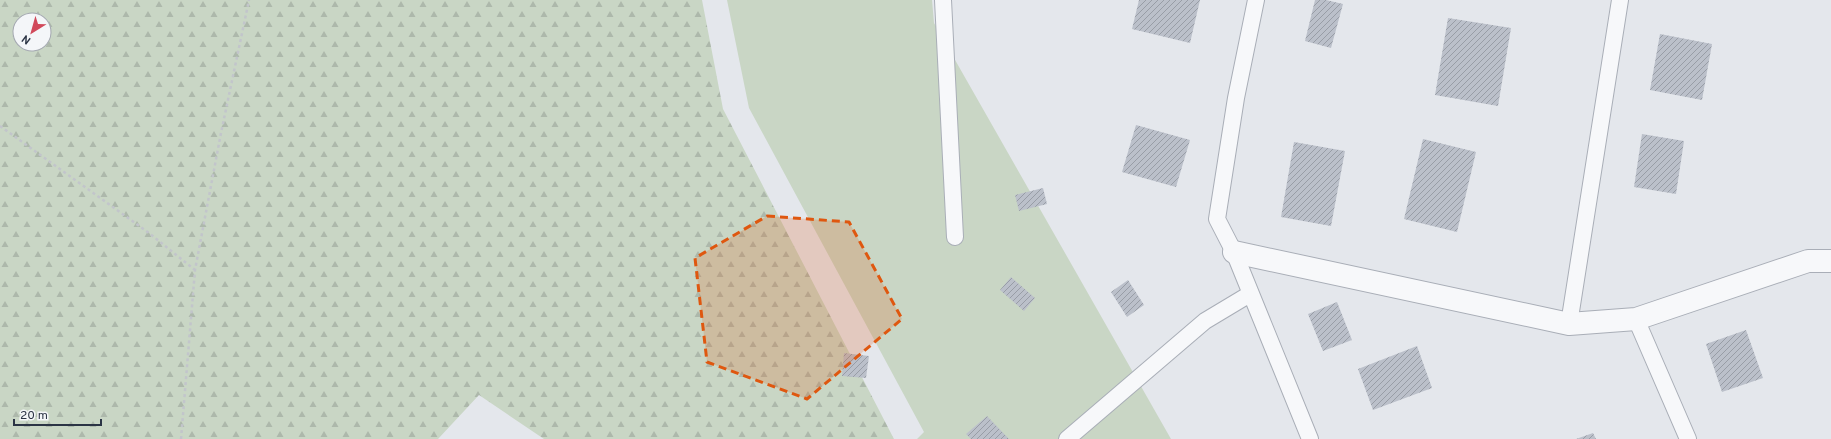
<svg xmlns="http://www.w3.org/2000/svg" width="1831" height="439" viewBox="0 0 1831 439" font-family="Overpass,sans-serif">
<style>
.forest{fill:url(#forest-firs);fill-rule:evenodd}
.green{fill:#c9d6c5}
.building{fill:url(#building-hatch)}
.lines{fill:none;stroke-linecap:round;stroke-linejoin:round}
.service-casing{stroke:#a9aeb7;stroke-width:18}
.minor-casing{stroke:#a9aeb7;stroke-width:24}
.path{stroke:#c2c5cb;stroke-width:2.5;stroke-dasharray:3 3;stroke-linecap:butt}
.service{stroke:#f7f8fa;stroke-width:16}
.minor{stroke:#f7f8fa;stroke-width:22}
.marked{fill:#df570f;fill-opacity:0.2;stroke:#df570f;stroke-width:3;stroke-dasharray:8 5;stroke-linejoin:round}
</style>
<defs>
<pattern id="forest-firs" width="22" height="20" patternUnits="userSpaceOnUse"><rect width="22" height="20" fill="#c9d6c5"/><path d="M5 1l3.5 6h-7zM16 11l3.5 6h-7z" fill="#adb8ab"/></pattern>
<pattern id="building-hatch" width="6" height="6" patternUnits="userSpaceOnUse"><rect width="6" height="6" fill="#bbc0ca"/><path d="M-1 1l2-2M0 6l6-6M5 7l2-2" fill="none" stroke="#989da6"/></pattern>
</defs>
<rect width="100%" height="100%" fill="#e4e7ec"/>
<path class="forest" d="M0,0h702l21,109 171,330h-350l-65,-44 -41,44h-438zM20,20h24v24h-24z"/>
<path class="green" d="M727,0h205l2,23 237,416h-254l7,-7 -175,-324z"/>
<path class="building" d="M1139,0h61l-10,43 -58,-14z
M1315,0h11l17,4 -12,44 -26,-7z
M1448,18l63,10 -13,78 -63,-11z
M1660,34l52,10 -10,56 -52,-10z
M1136,125l54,15 -14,47 -54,-15z
M1642,134l42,7 -8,53 -42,-7z
M1423,139l53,13 -19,80 -53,-13z
M1294,142l51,9 -14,75 -50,-9z
M1043,188l4,16 -28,7 -4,-16z
M1011,277l24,21 -11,13 -24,-21z
M1128,280l16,25 -17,12 -16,-25z
M1337,302l15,38 -29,11 -15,-37z
M1746,330l17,48 -41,14 -16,-48z
M1417,346l15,42 -59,22 -15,-41z
M844,353l25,3 -3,22 -24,-2z
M987,416l22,23h-38l-5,-5z
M1593,433l3,6h-20z"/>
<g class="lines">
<g class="service-casing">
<path id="service" d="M943,0l12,237
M1256,0l-20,98 -19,121 17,33 76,187
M1636,319l52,120
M1569,324l51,-324
M1067,439l138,-118 45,-27"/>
</g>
<g class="minor-casing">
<path id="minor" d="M1234,252l335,72 67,-5 172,-58h23"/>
</g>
<path class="path" d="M0,126l149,107 46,37
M181,439l14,-169 26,-137 28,-133"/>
<use href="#service" class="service"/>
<use href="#minor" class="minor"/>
</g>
<path class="marked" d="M767,216l82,6 53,97 -95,80 -100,-37 -12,-104z"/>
<g transform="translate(32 32) rotate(217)"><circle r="19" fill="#f4f6f9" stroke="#a4a8b1"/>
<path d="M0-3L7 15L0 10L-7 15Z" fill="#d1495b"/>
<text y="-6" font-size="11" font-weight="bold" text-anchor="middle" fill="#2b3445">N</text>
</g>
<path d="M14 419v6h87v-6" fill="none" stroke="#2b3445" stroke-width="2"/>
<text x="20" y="419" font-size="12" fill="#2b3445" stroke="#f4f6f9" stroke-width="3" paint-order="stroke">20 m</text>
</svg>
